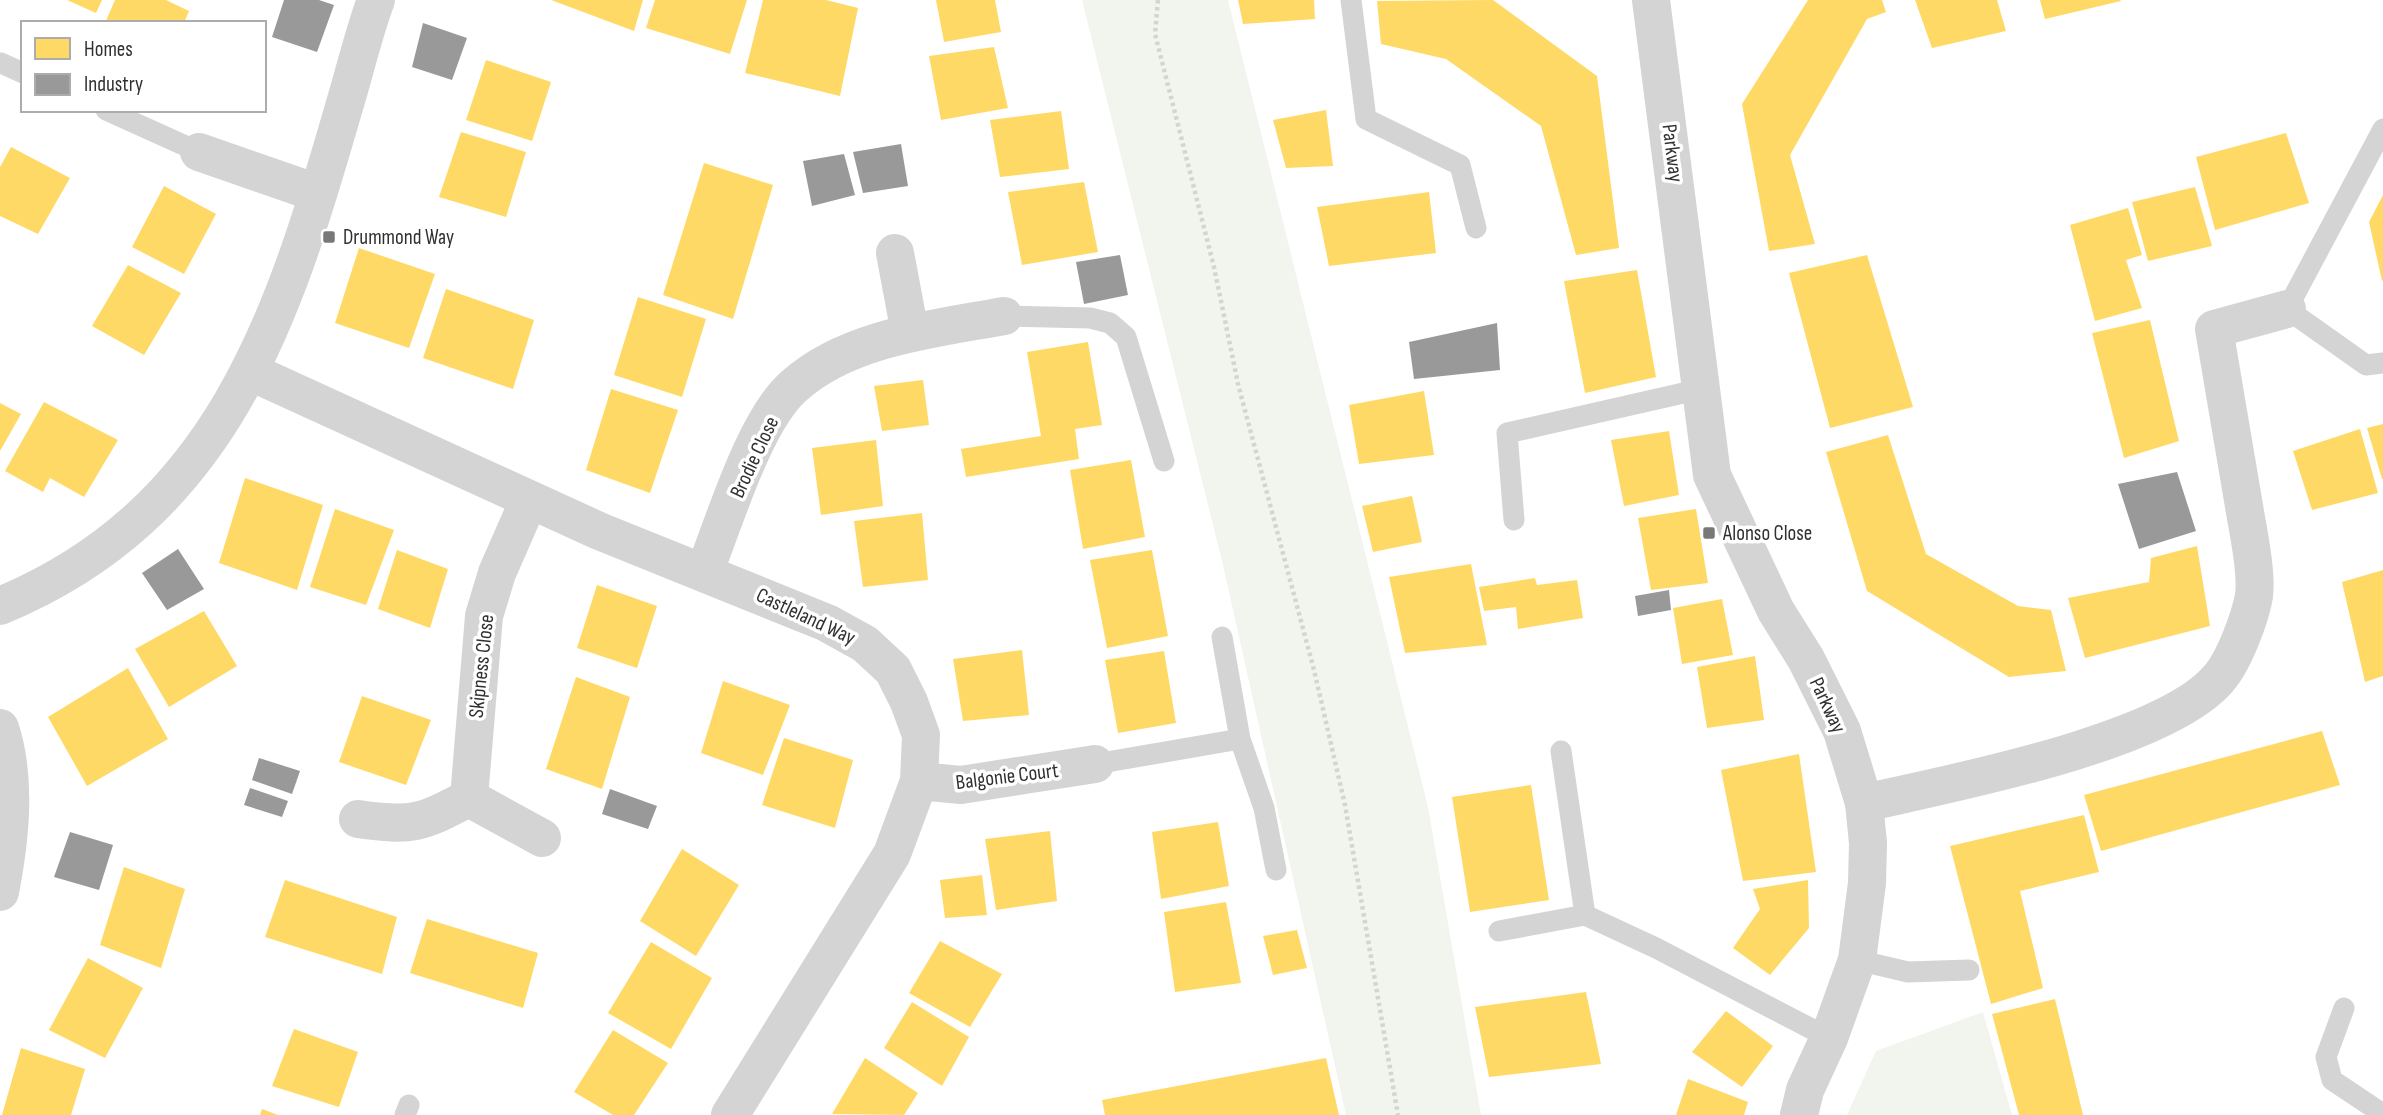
<svg xmlns="http://www.w3.org/2000/svg" width="2383" height="1115" viewBox="0 0 2383 1115" font-family="'Sofia Sans Condensed',sans-serif">
<style>
.green{fill:#f1f5ed}
.homes{fill:#ffd966}
.industry{fill:#999}
.lines{fill:none;stroke-linecap:round;stroke-linejoin:round}
.path{stroke:#d4d4d4;stroke-width:4.5;stroke-dasharray:3.5 3.5;stroke-linecap:butt}
.service{stroke:#d4d4d4;stroke-width:21}
.minor{stroke:#d4d4d4;stroke-width:38}
.tertiary{stroke:#d4d4d4;stroke-width:38}
.poi-dot{fill:#787878;stroke:#fff;stroke-width:2.5}
.labels{text-anchor:middle;stroke-width:7;stroke-linejoin:round;paint-order:stroke}
.street-label{font-size:21px;fill:#303030;stroke:#fff}
.poi-label{font-size:21px;fill:#303030;stroke:#fff;text-anchor:start}
</style>
<rect width="100%" height="100%" fill="#fff"/>
<path class="green" d="M1082,0h146l200,807 53,308h-135l-123,-550z
M1983,1012l29,103h-165l29,-64z"/>
<path class="homes" d="M67,0h35l-6,13z
M115,0h51l23,11 -5,12h-79z
M551,0h92l-9,31z
M655,0h92l-17,54 -84,-26z
M763,0h63l32,8 -18,88 -95,-23z
M936,0h59l6,32 -57,10z
M1238,0h76l1,19 -72,5z
M1493,0l104,76 22,172 -43,7 -35,-129 -95,-67 -65,-15 -4,-43z
M1808,0h74l4,12 -19,7 -77,136 25,89 -46,7 -27,-147z
M1915,0h82l9,31 -74,17z
M2040,0h80l1,1 -76,18z
M994,47l14,61 -67,12 -12,-64z
M486,60l65,22 -19,59 -66,-21z
M1326,110l7,56 -47,2 -13,-48z
M1061,111l8,58 -69,8 -10,-57z
M461,132l65,20 -20,65 -67,-20z
M2286,133l23,70 -94,27 -19,-73z
M11,147l59,31 -32,56 -38,-18v-49z
M704,163l69,22 -40,134 -70,-24z
M1084,182l14,70 -76,13 -14,-73z
M164,186l52,28 -32,60 -52,-27z
M2195,187l17,59 -64,15 -16,-59z
M1429,192l7,61 -107,13 -12,-59z
M2383,195v85l-1,1 -13,-59z
M2128,208l14,47 -16,5 16,48 -47,13 -25,-96z
M359,248l76,26 -26,74 -74,-25z
M1867,255l46,152 -83,21 -41,-155z
M128,265l53,28 -37,62 -52,-29z
M1637,270l19,107 -71,16 -21,-112z
M446,289l88,31 -21,69 -90,-31z
M638,297l68,22 -24,78 -68,-22z
M2150,320l29,121 -55,17 -32,-125z
M1088,342l14,83 -27,4 4,30 -113,18 -5,-28 80,-13 -14,-84z
M923,380l6,45 -47,6 -8,-45z
M611,389l67,21 -28,83 -64,-23z
M1424,391l10,64 -75,9 -10,-59z
M44,402l74,38 -34,57 -34,-19 -7,14 -38,-21z
M0,403l21,11 -21,37z
M2383,424v55h-1l-15,-51z
M2360,429l18,64 -66,17 -19,-59z
M1669,431l10,64 -55,11 -13,-66z
M1888,435l38,119 92,52 33,4 15,61 -57,6 -142,-86 -41,-139z
M876,440l7,66 -62,9 -9,-67z
M1131,460l14,77 -62,12 -13,-79z
M245,478l78,27 -26,85 -78,-27z
M1412,496l10,46 -49,10 -11,-46z
M335,509l59,21 -28,75 -56,-18z
M1696,509l12,74 -57,7 -13,-72z
M922,513l6,67 -65,7 -9,-66z
M2197,546l13,80 -125,32 -17,-60 81,-16 2,-24z
M397,550l51,19 -18,59 -52,-19z
M1152,550l16,86 -61,12 -17,-88z
M1471,564l16,81 -82,8 -16,-76z
M2383,570v106l-18,6 -23,-100z
M1535,578l2,7 40,-5 6,38 -65,11 -2,-22 -32,4 -5,-24z
M597,585l60,21 -20,62 -60,-20z
M1722,599l11,56 -51,9 -9,-56z
M204,611l33,55 -68,41 -34,-58z
M1022,650l7,65 -66,6 -10,-62z
M1164,651l12,72 -58,10 -13,-73z
M1755,656l9,64 -57,8 -10,-61z
M128,668l40,71 -81,47 -39,-69z
M576,677l54,20 -28,92 -56,-20z
M723,681l67,24 -27,70 -62,-22z
M362,696l69,24 -25,65 -67,-23z
M2322,731l18,54 -239,66 -17,-56z
M784,738l69,22 -18,68 -73,-23z
M1799,754l17,118 -73,9 -22,-111z
M1531,785l18,115 -79,12 -18,-115z
M2084,815l15,57 -79,19 23,97 -52,16 -41,-158z
M1218,822l11,64 -68,13 -9,-67z
M1050,831l7,70 -61,9 -11,-71z
M682,849l57,36 -43,71 -56,-35z
M124,867l61,22 -24,79 -61,-23z
M982,875l5,40 -42,3 -5,-38z
M285,880l112,37 -15,57 -117,-37z
M1808,880l1,48 -39,47 -37,-27 27,-39 -7,-20z
M1226,902l15,81 -66,9 -11,-80z
M427,919l111,34 -15,55 -113,-35z
M1297,930l10,38 -34,7 -10,-39z
M940,941l62,33 -32,53 -61,-34z
M651,942l61,36 -41,71 -63,-36z
M88,958l55,30 -38,70 -56,-28z
M1586,992l15,72 -112,13 -14,-70z
M2055,999l28,116h-64l-27,-101z
M912,1002l57,35 -27,49 -58,-38z
M1726,1011l47,35 -31,41 -50,-35z
M294,1029l64,23 -19,55 -67,-21z
M613,1030l55,33 -34,52h-21l-39,-23z
M21,1048l64,21 -14,46h-69z
M865,1058l53,35 -14,22 -72,-1z
M1326,1058l13,57h-234l-3,-15z
M1688,1079l60,23 -4,13h-68z
M262,1109l16,6h-18z"/>
<path class="industry" d="M284,0h35l15,5 -17,47 -45,-15z
M423,23l44,15 -15,42 -40,-13z
M901,144l7,42 -45,7 -10,-41z
M844,154l11,41 -43,11 -9,-45z
M1120,255l8,40 -44,9 -8,-42z
M1497,323l3,47 -86,9 -5,-37z
M2177,472l19,59 -57,18 -21,-65z
M178,549l26,40 -37,21 -25,-37z
M1669,590l2,20 -33,6 -3,-20z
M259,758l41,13 -8,23 -40,-14z
M250,788l38,13 -6,16 -38,-12z
M610,789l47,17 -9,23 -46,-15z
M70,832l43,13 -14,45 -45,-13z"/>
<g class="lines">
<path class="path" d="M1158,0l-3,34 59,233 24,117 76,286 31,135 53,310"/>
<path class="service" d="M1351,0l15,119 94,46 16,63
M1,63l22,10
M106,110l93,42
M2383,129l-96,180 79,56 17,-2
M1004,316l86,2 20,5 16,14 38,124
M1514,520l-7,-87 194,-44
M1222,637l18,102 24,69 12,62
M1561,751l24,164
M1095,764l145,-25
M1499,931l86,-16 71,33 173,90
M1857,960l51,12 61,-2
M2344,1008l-18,49 6,23 51,34
M405,1115l4,-10"/>
<path class="minor" d="M199,152l118,41
M895,253l15,80
M251,372l348,159 228,92 38,21 28,26 16,32 12,33 -2,46 -27,73 -162,261
M704,573c20,-50 50,-152 90,-187 55,-49 140,-57 210,-70
M919,781l42,4 134,-21
M469,798l73,40
M1864,803c84,-19 301,-60 355,-125 15,-17 31,-60 35,-82 3,-25 -6,-65 -10,-90 -10,-59 -20,-118 -30,-177l73,-20
M358,819c55,8 63,4 111,-21l15,-182 13,-43 32,-73"/>
<path class="tertiary" d="M1651,0l61,475 64,136 30,48 36,72 22,72 4,40 -1,40 -10,77 -28,78 -24,52 -6,25
M0,606c222,-92 283,-287 344,-499 11,-36 19,-72 32,-107
M0,728c17,52 10,112 0,164"/>
</g>
<g class="poi-dot">
<rect x="322" y="230" width="14" height="14" rx="3.5"/>
<rect x="1702" y="526" width="14" height="14" rx="3.5"/>
</g>
<g class="labels">
<g class="street-label">
<text transform="translate(1673 153) rotate(83)" y="7">Parkway</text>
<text transform="translate(754 457) rotate(-65)" y="7">Brodie Close</text>
<text transform="translate(806 616) rotate(25)" y="7">Castleland Way</text>
<text transform="translate(481 666) rotate(-84)" y="7">Skipness Close</text>
<text transform="translate(1828 705) rotate(65)" y="7">Parkway</text>
<text transform="translate(1007 776) rotate(-7)" y="7">Balgonie Court</text>
</g>
<g class="poi-label">
<text x="343" y="244">Drummond Way</text>
<text x="1723" y="540">Alonso Close</text>
</g>
</g>
<rect x="21" y="21" width="245" height="91" fill="#ffffff" stroke="#acacac" stroke-width="2"/>
<rect x="35" y="38" width="35" height="21" fill="#ffd966" stroke="#acacac" stroke-width="2"/>
<text x="84" y="56" font-size="21" fill="#303030">Homes</text>
<rect x="35" y="74" width="35" height="21" fill="#999999" stroke="#acacac" stroke-width="2"/>
<text x="84" y="91" font-size="21" fill="#303030">Industry</text>
</svg>
